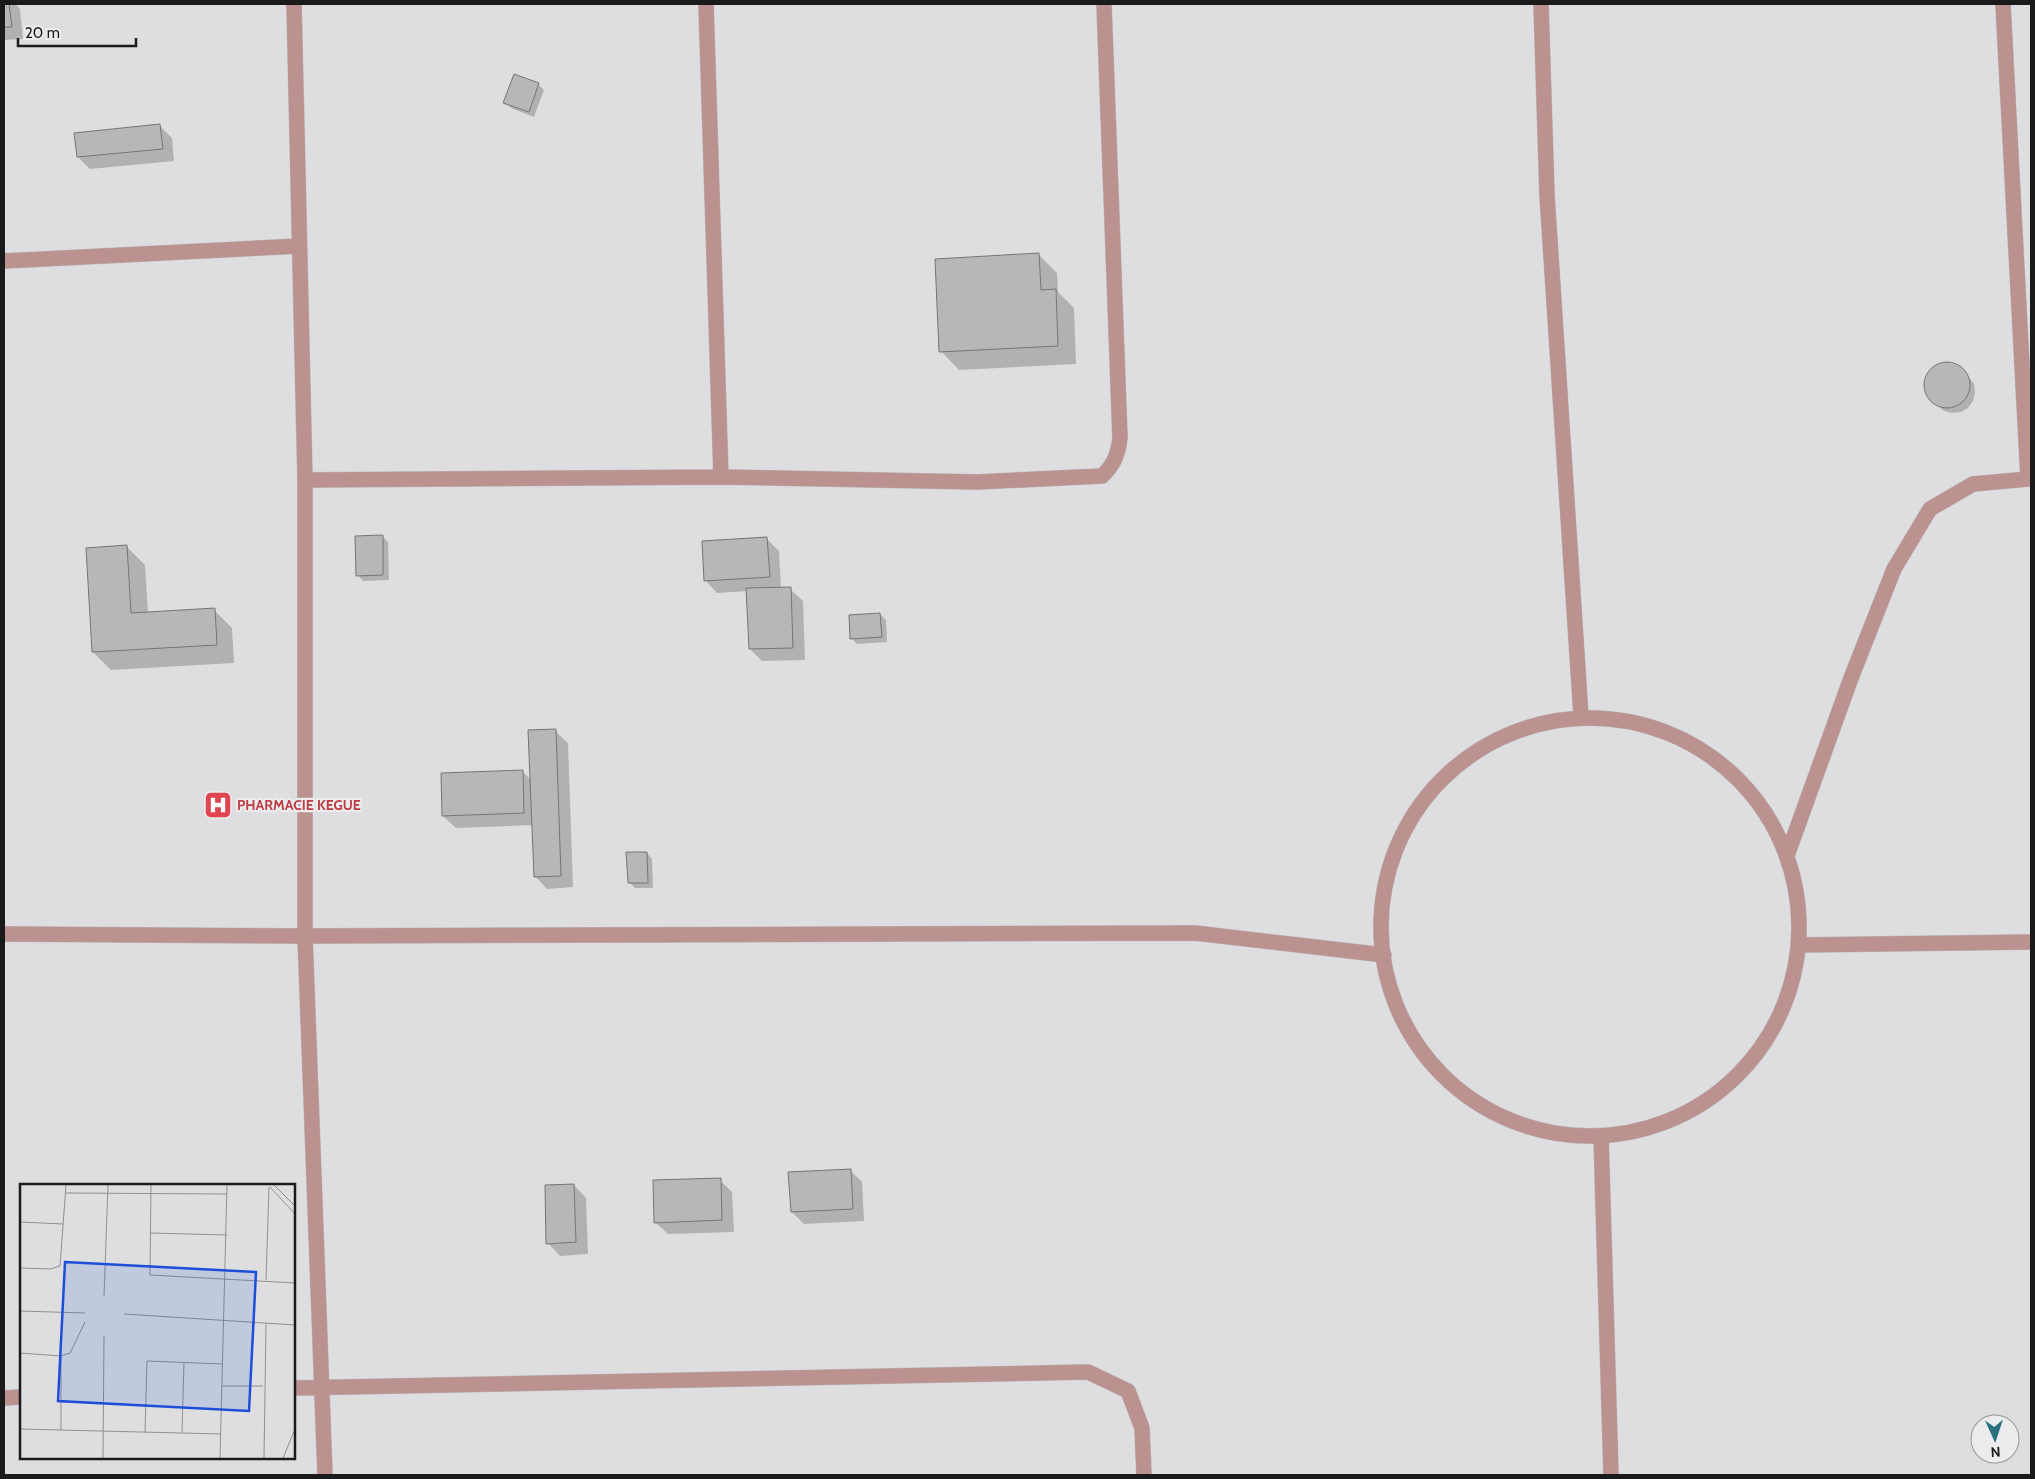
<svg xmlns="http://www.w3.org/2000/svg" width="2035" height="1479" viewBox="0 0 2035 1479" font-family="Cabin,sans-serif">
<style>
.shadow{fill:#0003}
.building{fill:#b8b6b8;stroke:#767476}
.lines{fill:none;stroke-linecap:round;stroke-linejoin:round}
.minor-casing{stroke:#bbbbbd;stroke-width:16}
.minor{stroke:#bb928f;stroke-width:15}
.labels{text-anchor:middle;stroke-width:4.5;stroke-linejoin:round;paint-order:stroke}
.health-label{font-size:14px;font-weight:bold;fill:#be3a42;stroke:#ebecee;text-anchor:start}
.inset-road{fill:none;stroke:#909091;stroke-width:1}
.view{fill:#1d4ed8;fill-opacity:0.15;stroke:#1d4ed8;stroke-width:2.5}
.inset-edge{fill:none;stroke:#1a1a1a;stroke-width:2.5}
</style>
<rect width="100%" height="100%" fill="#dedee1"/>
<path class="shadow" d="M4,4h12l4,5 3,30 -19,1z
M538,84l6,6 -10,27 -23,-9 -6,-6z
M160,126l12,12 2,23 -84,8 -12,-12z
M1039,255l18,18 1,19 16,16 2,56 -117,6 -18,-19z
M1949,363l8,2 7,6 10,13 1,9 -2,8 -5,7 -7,4 -9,1 -8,-2 -14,-12 -4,-8 -1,-8 3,-8 5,-7z
M382,536l6,6 1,38 -26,1 -5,-6z
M767,539l12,12 2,38h9l13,12 2,59 -43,1 -12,-12 -2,-58 -31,2 -12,-13z
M126,546l19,19 3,48 66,-3 18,18 2,35 -123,7 -18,-18 -6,-103z
M880,614l6,6 1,22 -30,2 -6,-6z
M555,731l13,12 5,144 -26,2 -12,-13 -2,-51 -77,3 -13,-12 79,-45 9,9z
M647,853l5,6 1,29h-18l-6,-6z
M850,1170l12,12 2,39 -60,3 -12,-12z
M720,1180l12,12 2,40 -66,2 -13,-12z
M574,1185l12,13 2,56 -28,2 -12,-13z"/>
<path class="building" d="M4,4h5l3,23h-8z
M514,74l25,9 -10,29 -26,-9z
M160,124l3,25 -86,8 -3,-24z
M1039,253l2,37 15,-1 2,57 -119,6 -4,-93z
M1924 385a23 23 0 1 1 46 0a23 23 0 1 1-46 0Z
M383,535v40l-27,1 -1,-40z
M767,537l3,40 -66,4 -2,-40z
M127,545l4,68 84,-5 2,37 -125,7 -6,-104z
M791,587l2,61 -44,1 -3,-61z
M880,613l2,24 -32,2 -1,-24z
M556,729l5,147 -27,1 -6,-147z
M523,770l1,43 -82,3 -1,-43z
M626,852h21l1,31h-20z
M851,1169l2,40 -62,3 -3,-40z
M721,1178l1,42 -68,3 -1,-43z
M574,1184l2,58 -30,2 -1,-59z"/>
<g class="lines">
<g class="minor-casing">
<path id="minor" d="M294,4l11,476v456l20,539
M706,4l15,473
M1541,4l6,191 34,521
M2003,4l25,475h3
M4,261l295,-15
M305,480l416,-3 256,5 125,-6c12,-11 16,-22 18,-38l-16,-434
M1381 927a209 209 0 1 1 418 0a209 209 0 1 1-418 0Z
M1788,853l63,-175 43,-109 36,-60 43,-25 55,-5
M4,934l301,2 890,-3 189,22
M1800,945l231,-3
M1601,1136l10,339
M294,1388l794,-16 40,19 14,37 2,47
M4,1398l17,-1"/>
</g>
<use href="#minor" class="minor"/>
</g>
<defs>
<g id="hospital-square" transform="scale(1.4375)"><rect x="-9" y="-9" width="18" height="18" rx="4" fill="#e0444e" stroke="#ebecee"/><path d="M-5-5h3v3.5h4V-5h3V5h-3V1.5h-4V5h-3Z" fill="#fff"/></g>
</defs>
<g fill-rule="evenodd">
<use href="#hospital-square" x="218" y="805"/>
</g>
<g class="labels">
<g class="health-label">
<text x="237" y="810">PHARMACIE KEGUE</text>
</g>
</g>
<g transform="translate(20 1184)">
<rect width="275" height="275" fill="#dedee1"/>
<path class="inset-road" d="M131,1l-1,90 145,8M254,1l21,21M250,3l25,27M46,9l161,1M0,38l43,2M130,49l77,2M0,84l30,1 10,-3 6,-81M246,96l3,-93M84,112l4,-111M0,127l65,2M104,130l171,11M0,169l41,3v74M41,172l9,-3 15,-31M202,202h41M0,245l201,5M125,248l2,-71 76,3M162,248l2,-70M83,274l1,-122M200,274l7,-273M244,274l2,-134M263,274l12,-29"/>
<path class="view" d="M45,78l191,10 -7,139 -191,-10z"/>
<rect width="275" height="275" class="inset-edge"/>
</g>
<rect width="2035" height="1479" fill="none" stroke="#1a1a1a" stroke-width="10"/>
<g transform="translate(1995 1439) rotate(177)"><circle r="24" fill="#ebecee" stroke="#979899"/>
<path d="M0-4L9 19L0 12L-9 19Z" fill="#29717d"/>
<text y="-8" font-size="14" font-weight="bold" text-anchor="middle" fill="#1a1a1a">N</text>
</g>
<path d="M18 38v8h118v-8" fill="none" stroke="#1a1a1a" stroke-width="2.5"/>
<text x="25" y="38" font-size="15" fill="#1a1a1a" stroke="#ebecee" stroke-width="4" paint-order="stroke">20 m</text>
</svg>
